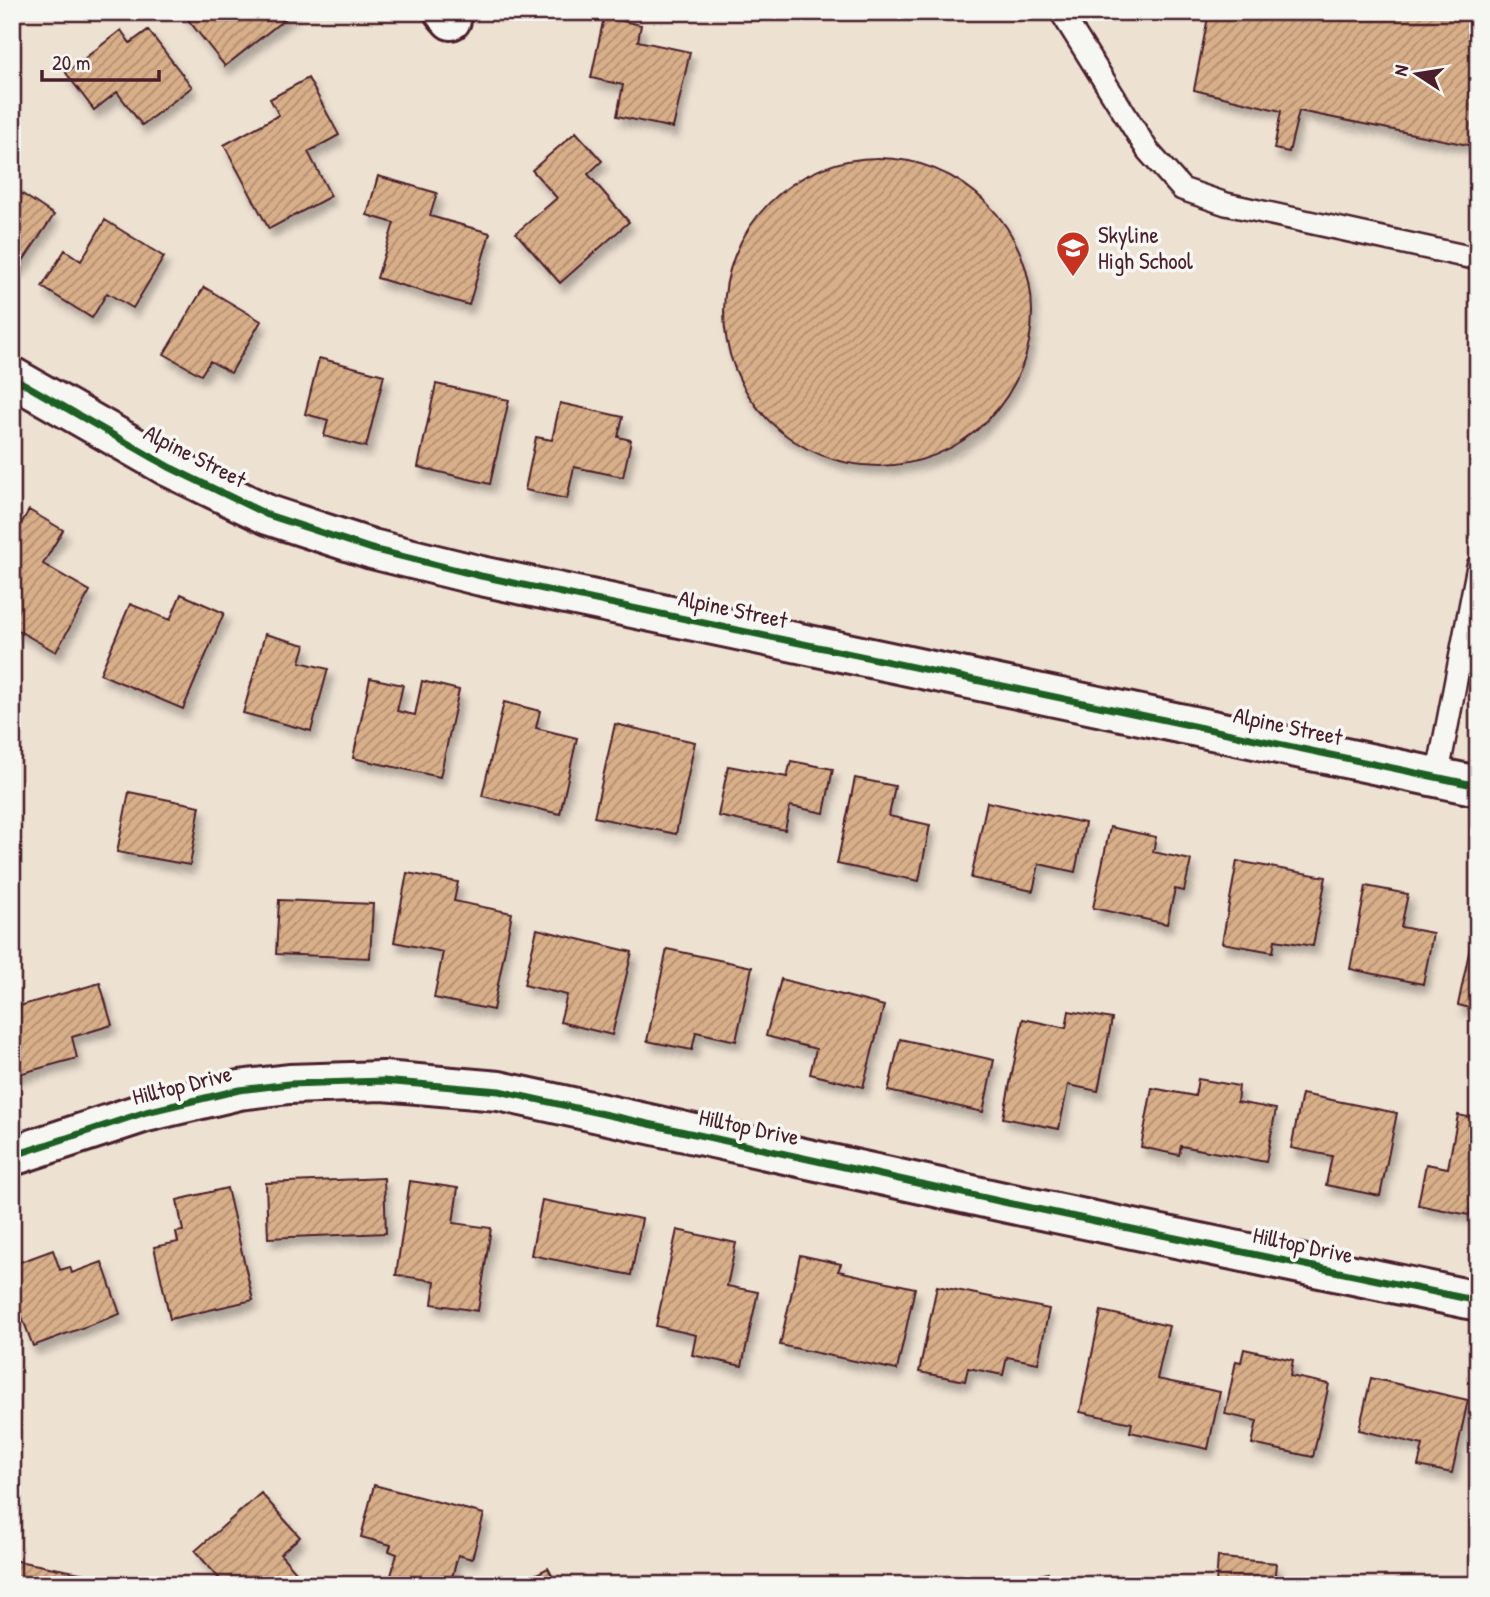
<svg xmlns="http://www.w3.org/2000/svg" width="1490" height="1597" viewBox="0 0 1490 1597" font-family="'Patrick Hand',sans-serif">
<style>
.building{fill:url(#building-hatch);stroke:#4a1f2b;stroke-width:2;filter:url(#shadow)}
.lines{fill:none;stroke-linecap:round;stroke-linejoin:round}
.lane-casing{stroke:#4a1f2b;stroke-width:26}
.street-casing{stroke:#4a1f2b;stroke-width:44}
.secondary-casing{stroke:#4a1f2b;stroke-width:44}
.lane{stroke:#f6f6f2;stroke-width:21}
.street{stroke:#f6f6f2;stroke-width:38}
.secondary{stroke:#f6f6f2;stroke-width:38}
.cycleway-casing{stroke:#f6f6f2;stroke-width:11}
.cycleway{stroke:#1b5e20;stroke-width:7}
.labels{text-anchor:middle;stroke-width:7;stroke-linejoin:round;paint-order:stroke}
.poi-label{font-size:23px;fill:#4a1f2b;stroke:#f6f6f2;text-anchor:start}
.street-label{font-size:23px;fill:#4a1f2b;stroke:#f6f6f2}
</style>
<defs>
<pattern id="building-hatch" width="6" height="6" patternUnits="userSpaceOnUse" patternTransform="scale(1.75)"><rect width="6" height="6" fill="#d8af89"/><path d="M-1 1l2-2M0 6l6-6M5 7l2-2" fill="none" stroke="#b18e70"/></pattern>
<filter id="shadow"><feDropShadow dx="4.5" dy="8" stdDeviation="3.5" flood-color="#0004"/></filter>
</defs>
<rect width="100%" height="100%" fill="#ede1d2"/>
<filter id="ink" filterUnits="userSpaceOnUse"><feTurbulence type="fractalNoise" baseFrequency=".0143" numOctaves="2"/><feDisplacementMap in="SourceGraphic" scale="14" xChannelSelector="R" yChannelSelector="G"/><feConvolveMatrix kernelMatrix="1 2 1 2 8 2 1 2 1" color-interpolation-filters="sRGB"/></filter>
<g filter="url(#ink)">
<path class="building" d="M182,12h112l-69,54z
M1209,12h269v135l-179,-36 -10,41 -15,-3 7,-38 -87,-21z
M604,17l37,8 -3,16 52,11 -17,76 -56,-12 6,-31 -32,-7z
M121,30l9,13 18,-13 44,57 -50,38 -25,-33 -23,18 -28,-37z
M308,78l31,57 -31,17 23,44 -62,33 -45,-84 55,-30 -9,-16z
M576,132l26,29 -14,13 41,48 -69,61 -44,-50 41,-35 -25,-28z
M724 312a154 154 0 1 1 308 0a154 154 0 1 1-308 0Z
M378,176l59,17 -7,23 60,17 -21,72 -92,-27 17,-55 -27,-8z
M12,187l42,28 -36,53 -6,-4z
M105,220l59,37 -31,51 -26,-15 -15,25 -50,-31 23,-37 16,11z
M204,287l57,34 -30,52 -21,-12 -9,14 -37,-21z
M319,358l65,17 -18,72 -42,-11 4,-16 -23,-6z
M436,384l73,16 -19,84 -72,-17z
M560,403l63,14 -5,20 13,3 -8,37 -49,-10 -7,32 -42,-9 11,-53 16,3z
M29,510l34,20 -20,34 47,27 -34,61 -44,-25v-88z
M181,594l43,19 -41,96 -83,-35 30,-70 40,16z
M265,634l40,11 -5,17 28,7 -17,62 -68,-18z
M370,678l33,7 -6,26 18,4 7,-34 37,9 -19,87 -87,-19z
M504,702l36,9 -4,17 41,10 -17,76 -78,-18z
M615,724l80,18 -19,92 -82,-17z
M791,761l42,8 -9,44 -34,-7 -5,24 -67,-14 10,-50 59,11z
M855,778l40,8 -6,30 41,9 -11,56 -82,-17z
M129,792l71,14 -10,59 -73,-13z
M987,802l98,21 -10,49 -36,-8 -6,27 -62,-13z
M1110,827l46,10 -3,15 38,8 -7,31 -9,-2 -8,35 -74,-16z
M1237,861l89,16 -13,69 -38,-6 -2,12 -51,-9z
M407,873l51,9 -4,19 58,12 -19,97 -59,-12 9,-46 -49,-10z
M1366,886l42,8 -7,33 32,6 -10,51 -73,-15z
M279,900l94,4 -3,54 -94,-4z
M537,929l95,23 -20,83 -52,-13 7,-27 -43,-10z
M1472,938l6,1v71l-20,-5z
M667,949l85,18 -16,74 -40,-9 -4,18 -45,-9z
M781,979l103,27 -21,81 -53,-13 6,-25 -50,-13z
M100,983l12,42 -40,12 5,21 -65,18v-68z
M1069,1011l43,8 -14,72 -30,-6 -9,44 -56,-11 20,-99 43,9z
M900,1039l94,21 -11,52 -95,-21z
M1198,1079l41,7 -2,16 39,7 -10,53 -85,-16 -2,9 -38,-8 11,-59 43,8z
M1302,1094l95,19 -17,83 -54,-11 6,-29 -41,-8z
M1458,1115l20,4v63h-2l-7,33 -51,-10 8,-41 22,4z
M384,1178l2,55 -118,5 -2,-55z
M410,1181l48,7 -5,35 38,5 -13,83 -46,-7 3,-23 -39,-6z
M227,1188l26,112 -83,19 -16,-72 24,-5 -2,-10 7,-1 -6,-31z
M542,1200l100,19 -11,56 -100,-20z
M677,1230l59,13 -9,43 31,6 -16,74 -50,-11 4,-20 -40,-9z
M53,1250l7,20 10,-3 2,6 30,-11 18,52 -87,32 -21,-56v-25z
M800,1255l41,9 -3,7 77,17 -18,82 -117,-25z
M937,1286l112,23 -11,54 -31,-6 -4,18 -35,-7 -3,13 -46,-9z
M1101,1311l68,15 -12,53 63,13 -12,57 -78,-17 2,-9 -52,-11z
M1244,1349l49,11 -3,16 39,8 -16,73 -61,-13 5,-23 -32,-7 11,-53 5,1z
M1371,1378l97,22 -16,73 -34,-7 5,-21 -64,-15z
M374,1485l110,29 -12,45 -14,-4 -8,30h-39l-21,-6 7,-25 -8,-3 2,-6 -30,-8z
M261,1493l39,44 -20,17 26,29 -3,2h-78l-30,-34z
M1218,1556l5,2 53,5 -2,22h-58z
M12,1560l79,15 -2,10h-77z
M548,1568l9,17h-42z
M1048,1573l3,12h-48z"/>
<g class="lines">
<g class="lane-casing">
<path id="lane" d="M1061,12l87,139 34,38 44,15 252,55
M1437,778l41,-212"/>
</g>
<g class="street-casing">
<path id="street" d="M444,12l7,8
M12,1156l134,-44 93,-22 50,-6 94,-3 116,10 509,112 470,98"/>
</g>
<g class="secondary-casing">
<path id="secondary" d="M12,377l157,90 99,48 104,34 109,27 997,210"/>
</g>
<use href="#lane" class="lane"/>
<use href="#street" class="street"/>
<use href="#secondary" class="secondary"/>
<g class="cycleway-casing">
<path id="cycleway" d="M12,377l157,90 99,48 104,34 109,27 997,210
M12,1156l134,-44 93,-22 50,-6 94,-3 116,10 509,112 470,98"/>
</g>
<use href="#cycleway" class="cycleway"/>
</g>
</g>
<defs>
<g id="school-pin" transform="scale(1.75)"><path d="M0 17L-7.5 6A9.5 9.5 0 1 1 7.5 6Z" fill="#c8321e" stroke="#f6f6f2"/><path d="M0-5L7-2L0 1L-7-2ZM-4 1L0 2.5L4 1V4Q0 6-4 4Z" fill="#fff"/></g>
</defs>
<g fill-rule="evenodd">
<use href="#school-pin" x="1073" y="248"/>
</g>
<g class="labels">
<g class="poi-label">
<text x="1098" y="243">Skyline<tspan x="1098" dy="26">High School</tspan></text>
</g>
<g class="street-label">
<text transform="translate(195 456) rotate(27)" y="8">Alpine Street</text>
<text transform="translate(733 609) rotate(12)" y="8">Alpine Street</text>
<text transform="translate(1288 726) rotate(12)" y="8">Alpine Street</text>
<text transform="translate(182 1085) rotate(-14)" y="8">Hilltop Drive</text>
<text transform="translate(749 1127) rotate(12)" y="8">Hilltop Drive</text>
<text transform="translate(1303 1245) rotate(12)" y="8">Hilltop Drive</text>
</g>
</g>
<rect width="1490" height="1597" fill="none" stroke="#f6f6f2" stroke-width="42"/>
<rect x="21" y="21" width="1448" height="1555" fill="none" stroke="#4a1f2b" stroke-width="2.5" filter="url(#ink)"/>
<g transform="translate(1417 74) rotate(282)" stroke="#f6f6f2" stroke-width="5" paint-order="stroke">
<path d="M0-5L12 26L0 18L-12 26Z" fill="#4a1f2b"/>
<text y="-10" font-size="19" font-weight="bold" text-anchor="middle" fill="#4a1f2b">N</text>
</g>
<path d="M42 70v10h117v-10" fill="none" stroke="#4a1f2b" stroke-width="3.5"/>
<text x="52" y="70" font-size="21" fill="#4a1f2b" stroke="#f6f6f2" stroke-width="5" paint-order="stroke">20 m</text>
</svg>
